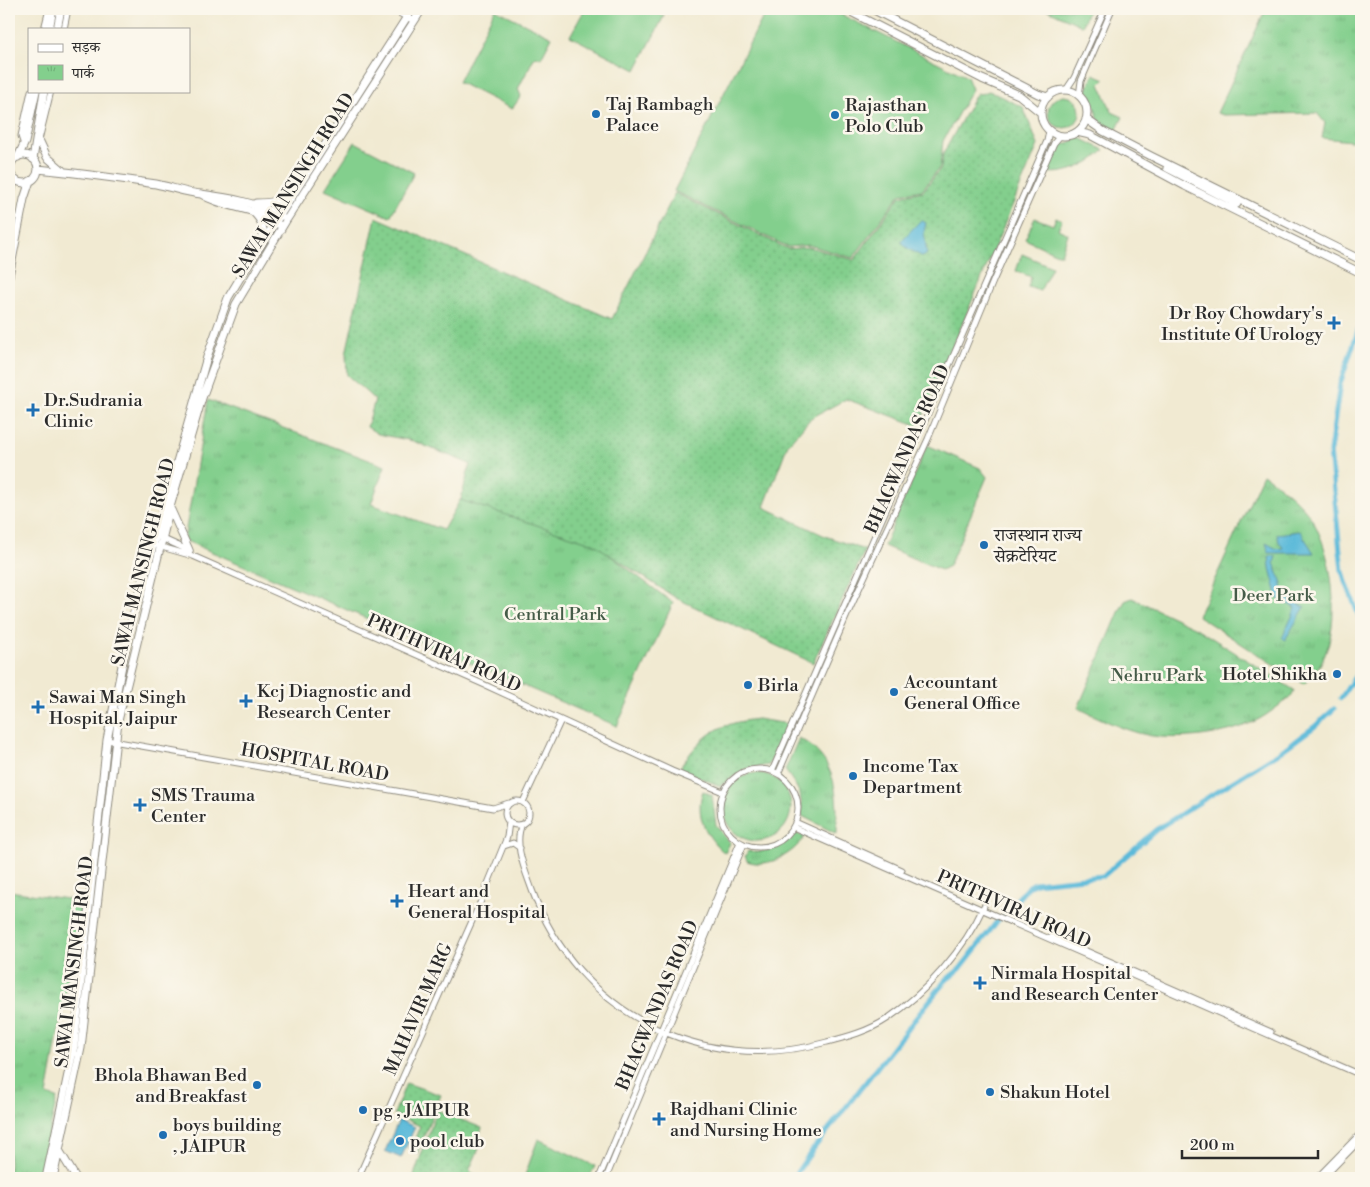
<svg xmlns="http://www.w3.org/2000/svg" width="1370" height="1187" viewBox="0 0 1370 1187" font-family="'Libre Bodoni','Noto Serif Devanagari',serif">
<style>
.grass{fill:url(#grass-dots);stroke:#577d5c}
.park{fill:url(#park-tufts);stroke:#577d5c}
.garden{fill:#83cf8d;stroke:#577d5c}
.water{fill:#5ab9d9;stroke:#427282}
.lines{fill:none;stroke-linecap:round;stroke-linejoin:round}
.canal{stroke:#5ab9d9;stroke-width:5}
.minor-casing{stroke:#8e8a7e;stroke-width:7}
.major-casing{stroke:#8e8a7e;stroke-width:9}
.minor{stroke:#fff;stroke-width:5}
.major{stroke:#fff;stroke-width:7}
.poi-dot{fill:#1f6fb2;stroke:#fbf7ec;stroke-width:2}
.labels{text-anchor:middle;stroke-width:5;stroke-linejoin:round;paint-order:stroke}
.poi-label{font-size:18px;fill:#2b2b2b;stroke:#fbf7ec;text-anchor:start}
.street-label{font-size:18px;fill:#2b2b2b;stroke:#fbf7ec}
.park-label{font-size:18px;fill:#455c48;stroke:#fbf7ec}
</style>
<defs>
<pattern id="grass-dots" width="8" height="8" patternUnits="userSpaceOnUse" patternTransform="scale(1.25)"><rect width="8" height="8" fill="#83cf8d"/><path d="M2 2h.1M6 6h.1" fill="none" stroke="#71b27a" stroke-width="1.8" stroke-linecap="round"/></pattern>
<pattern id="park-tufts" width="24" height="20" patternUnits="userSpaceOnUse" patternTransform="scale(1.25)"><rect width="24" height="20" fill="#83cf8d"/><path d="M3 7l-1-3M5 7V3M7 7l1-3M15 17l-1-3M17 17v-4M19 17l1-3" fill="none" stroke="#71b27a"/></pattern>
</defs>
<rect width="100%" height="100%" fill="#fbf7ec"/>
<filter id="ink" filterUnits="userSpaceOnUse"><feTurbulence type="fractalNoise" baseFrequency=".02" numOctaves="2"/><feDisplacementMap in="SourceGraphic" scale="10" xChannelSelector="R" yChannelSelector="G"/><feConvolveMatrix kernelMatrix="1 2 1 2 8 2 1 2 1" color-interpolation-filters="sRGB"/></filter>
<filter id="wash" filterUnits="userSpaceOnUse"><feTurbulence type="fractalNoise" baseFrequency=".0096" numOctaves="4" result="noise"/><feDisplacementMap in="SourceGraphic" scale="20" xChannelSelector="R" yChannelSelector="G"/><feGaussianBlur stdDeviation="1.12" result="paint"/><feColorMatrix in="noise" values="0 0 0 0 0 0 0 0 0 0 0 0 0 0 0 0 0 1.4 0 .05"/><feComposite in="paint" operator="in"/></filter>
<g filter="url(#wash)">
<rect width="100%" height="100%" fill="#f1ead2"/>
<path class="grass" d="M989,91l34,16 15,38 -119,281 -73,-27 -35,19 -23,26 -24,63 61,29 40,14 -52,113 -137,-65 -80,-52 -136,-43 10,-39 -57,-23 -35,-7 -11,-7 8,-27 -28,-25 -1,-21 30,-137 236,102 63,-126 113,56 21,-2 45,13 46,-64 23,-5 18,-23 2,-14 32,-58 2,-3 3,1z
M758,719l30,5 -19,41 -24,4 -25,17 -41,-17c23,-34 38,-46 79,-50z
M406,1083l35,12 -24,58 -7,-3 10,-24 -26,-12z
M437,1110l45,18 -5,14 4,2 -12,27 7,4v3h-63z"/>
<path class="park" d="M1266,9h95v133l-39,-4 3,-15 -8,-10 -93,2 -7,-2z
M208,400l177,66 -14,38 72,26 17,-30 135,44 78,59 -56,123 -433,-186z
M927,445l53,23 7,9 -38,89 -8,4 -57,-24z
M1263,474c16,11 32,23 44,38 26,34 36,112 14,151 -4,7 -11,14 -17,21l-106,-68z
M1132,598l64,30 98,62 -2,6c-13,9 -26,21 -41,27 -26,12 -62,16 -90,14 -29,-2 -57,-17 -83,-29l42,-98 5,-9z
M799,738c40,23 38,57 38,96l-35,-18c0,-24 -4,-27 -17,-46z
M723 807a34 34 0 1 1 68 0a34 34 0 1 1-68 0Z
M703,791l9,4 4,30 14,18 -5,10c-18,-14 -31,-38 -22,-62z
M795,833l10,3c-11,18 -37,33 -58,25l-2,-5 3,-5c20,3 33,-5 47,-18z
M9,891l73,10 -35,194 10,3 -18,80h-30z"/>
<path class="garden" d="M495,9l57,28 -11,21 -6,-2 -17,33 3,7 -9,13 -54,-27z
M585,9h65l14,7 -28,54 -66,-34z
M767,9h63l137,68 5,12 -29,52 -3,26 -18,23 -22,4 -47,64 -44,-13 -21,2 -114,-56z
M1046,9h43l-7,17z
M1094,74l11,5 -5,5 12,28 11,5 -7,14 -17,-9 -4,-15 -9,-16z
M1048 112a16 16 0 1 1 32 0a16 16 0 1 1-32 0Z
M1078,137l26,13c-12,14 -40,26 -58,22l13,-27 10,-2z
M355,142l59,31 -24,44 -65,-28z
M1056,217l6,3 -4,9 10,5 -7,20h-4l-32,-15 10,-21 18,7z
M1022,254l30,13 -12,24 -12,-4 3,-10 -15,-6z
M538,1139l57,27 -6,12h-65z"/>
<path class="water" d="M921,220l5,3 -2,9 3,22 -4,3 -16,-9 -6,-7z
M1300,531l14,22h-45l-3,-10 11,6 6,-1 -4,-6 -2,-8z
M1269,556h7l-2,7 8,20 1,14 22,10 -20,33 -3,-2 14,-30 -18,-9 -8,-31z
M399,1120l16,7 -14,31 -16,-7z"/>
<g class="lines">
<path class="canal" d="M1361,322l-21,62 -10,67 12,120 19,51
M1341,698l17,-26 3,-39
M1005,913l23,-26 7,-4 68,-7 54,-47 123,-77 34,-25 20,-18
M793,1178l21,-30 131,-167 15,-12 39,-50"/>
</g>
</g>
<g filter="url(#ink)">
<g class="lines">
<g class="minor-casing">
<path id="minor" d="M391,9l23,12
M44,29l5,-20
M64,29l4,-20
M1066,90l8,-12 31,-69
M1079,96l2,-15 31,-72
M38,144l13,-53
M24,145l-3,-9 10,-45
M9,167h1
M159,537l31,14
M158,546l35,10 292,129 187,86 51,21
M107,740l386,68 16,-5
M720 808a39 39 0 1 1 78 0a39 39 0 1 1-78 0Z
M772,771l275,-630 2,-10
M778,774l69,-159 81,-176 66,-160 60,-136 6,-7
M505 813a12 12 0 1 1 24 0a12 12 0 1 1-24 0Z
M523,802l38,-82
M795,822l107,48
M522,824c-9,20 3,46 10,66 45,122 169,187 295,152 20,-5 42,-11 60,-23 40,-27 77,-69 97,-113
M793,827l568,248
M504,846l9,-3 7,5
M1052,936l219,96
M358,1178l122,-275 27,-66 2,-15
M599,1178l141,-336
M606,1178l138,-334
M1317,1178l44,-45
M1323,1178l38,-39"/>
</g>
<g class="major-casing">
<path id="major" d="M845,9l137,70 37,16 21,17
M872,9l166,85 10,3
M49,29l4,-20
M57,29l4,-20
M1041 113a23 23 0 1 1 46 0a23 23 0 1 1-46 0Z
M1086,119l17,12 48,25 210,104
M1077,132l13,3 95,51 176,87
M40,142l7,15 15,13
M10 169a14 14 0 1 1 28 0a14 14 0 1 1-28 0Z
M18,157l7,-15 11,-51
M33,159l11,-68
M1167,168l70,36
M38,169c39,4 78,9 118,15 15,3 30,9 45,10 28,4 55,8 80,22
M201,194c24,15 53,12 77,30
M256,203c13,0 26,-1 36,-11
M252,211c10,9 13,17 10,30
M9,214l4,-35
M9,276l15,-77 6,-18
M171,510l18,40
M59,1150l17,28
M46,1178l28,-132 33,-306 23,-114 77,-269 21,-59 15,-25 169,-264
M53,1178l28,-130 37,-327 52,-214 32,-109 34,-94 51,-85 135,-210"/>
</g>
<use href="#minor" class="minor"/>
<use href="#major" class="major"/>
</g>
</g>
<g class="poi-dot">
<circle cx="596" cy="114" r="5"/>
<circle cx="835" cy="115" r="5"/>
<path d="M1331.5 315.5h5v5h5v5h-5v5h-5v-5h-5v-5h5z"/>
<path d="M30.5 402.5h5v5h5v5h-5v5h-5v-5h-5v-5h5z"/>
<circle cx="984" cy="545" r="5"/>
<circle cx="1337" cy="674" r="5"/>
<circle cx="748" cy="685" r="5"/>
<circle cx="894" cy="692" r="5"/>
<path d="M243.5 693.5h5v5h5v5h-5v5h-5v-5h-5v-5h5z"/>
<path d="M35.5 699.5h5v5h5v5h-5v5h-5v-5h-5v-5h5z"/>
<circle cx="853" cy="776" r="5"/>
<path d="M137.5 797.5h5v5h5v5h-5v5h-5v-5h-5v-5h5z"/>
<path d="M394.5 893.5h5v5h5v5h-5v5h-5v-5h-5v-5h5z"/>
<path d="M977.5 975.5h5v5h5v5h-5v5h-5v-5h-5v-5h5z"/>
<circle cx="257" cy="1085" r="5"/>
<circle cx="990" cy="1092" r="5"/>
<circle cx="363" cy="1110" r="5"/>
<path d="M656.5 1111.5h5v5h5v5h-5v5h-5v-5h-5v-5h5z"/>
<circle cx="163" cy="1135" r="5"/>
<circle cx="400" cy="1141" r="5"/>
</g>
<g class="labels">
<g class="poi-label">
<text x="606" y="110">Taj Rambagh<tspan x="606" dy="21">Palace</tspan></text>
<text x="845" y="111">Rajasthan<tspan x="845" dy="21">Polo Club</tspan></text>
<text x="1323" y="319" text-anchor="end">Dr Roy Chowdary's<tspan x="1323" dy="21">Institute Of Urology</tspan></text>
<text x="44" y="406">Dr.Sudrania<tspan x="44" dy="21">Clinic</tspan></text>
<text x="994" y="541">राजस्थान राज्य<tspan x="994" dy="21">सेक्रटेरियट</tspan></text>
<text x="1327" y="680" text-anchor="end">Hotel Shikha</text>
<text x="904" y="688">Accountant<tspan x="904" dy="21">General Office</tspan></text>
<text x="758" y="691">Birla</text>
<text x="257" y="697">Kcj Diagnostic and<tspan x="257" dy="21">Research Center</tspan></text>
<text x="49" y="703">Sawai Man Singh<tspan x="49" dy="21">Hospital, Jaipur</tspan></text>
<text x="863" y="772">Income Tax<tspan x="863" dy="21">Department</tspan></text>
<text x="151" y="801">SMS Trauma<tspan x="151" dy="21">Center</tspan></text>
<text x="408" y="897">Heart and<tspan x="408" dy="21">General Hospital</tspan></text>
<text x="991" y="979">Nirmala Hospital<tspan x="991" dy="21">and Research Center</tspan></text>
<text x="247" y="1081" text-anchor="end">Bhola Bhawan Bed<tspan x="247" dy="21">and Breakfast</tspan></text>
<text x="1000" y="1098">Shakun Hotel</text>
<text x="670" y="1115">Rajdhani Clinic<tspan x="670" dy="21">and Nursing Home</tspan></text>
<text x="373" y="1116">pg , JAIPUR</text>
<text x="173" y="1131">boys building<tspan x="173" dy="21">, JAIPUR</tspan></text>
<text x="410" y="1147">pool club</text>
</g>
<g class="street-label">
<text transform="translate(293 185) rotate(-58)" y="6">SAWAI MANSINGH ROAD</text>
<text transform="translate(907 449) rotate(-66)" y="6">BHAGWANDAS ROAD</text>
<text transform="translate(143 562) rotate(-76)" y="6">SAWAI MANSINGH ROAD</text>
<text transform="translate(444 653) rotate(24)" y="6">PRITHVIRAJ ROAD</text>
<text transform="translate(315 762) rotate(10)" y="6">HOSPITAL ROAD</text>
<text transform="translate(1014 909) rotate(24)" y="6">PRITHVIRAJ ROAD</text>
<text transform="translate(74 962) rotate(-83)" y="6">SAWAI MANSINGH ROAD</text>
<text transform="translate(657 1005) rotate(-67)" y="6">BHAGWANDAS ROAD</text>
<text transform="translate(418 1009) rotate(-66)" y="6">MAHAVIR MARG</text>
</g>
<g class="park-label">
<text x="1273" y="601">Deer Park</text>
<text x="555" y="620">Central Park</text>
<text x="1157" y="681">Nehru Park</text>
</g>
</g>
<rect width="1370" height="1187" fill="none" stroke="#fbf7ec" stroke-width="30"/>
<rect x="28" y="28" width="162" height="65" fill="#fbf7ec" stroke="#a8a59f"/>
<rect x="38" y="44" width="25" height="8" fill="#ffffff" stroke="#a8a59f"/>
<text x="72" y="52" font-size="15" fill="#2b2b2b">सड़क</text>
<rect x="38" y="65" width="25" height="15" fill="url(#park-tufts)" stroke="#a8a59f"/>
<text x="72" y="78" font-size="15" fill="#2b2b2b">पार्क</text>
<path d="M1182 1150v8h136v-8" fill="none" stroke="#2b2b2b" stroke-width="2.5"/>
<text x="1190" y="1150" font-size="15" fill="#2b2b2b" stroke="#fbf7ec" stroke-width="4" paint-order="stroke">200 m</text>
</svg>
